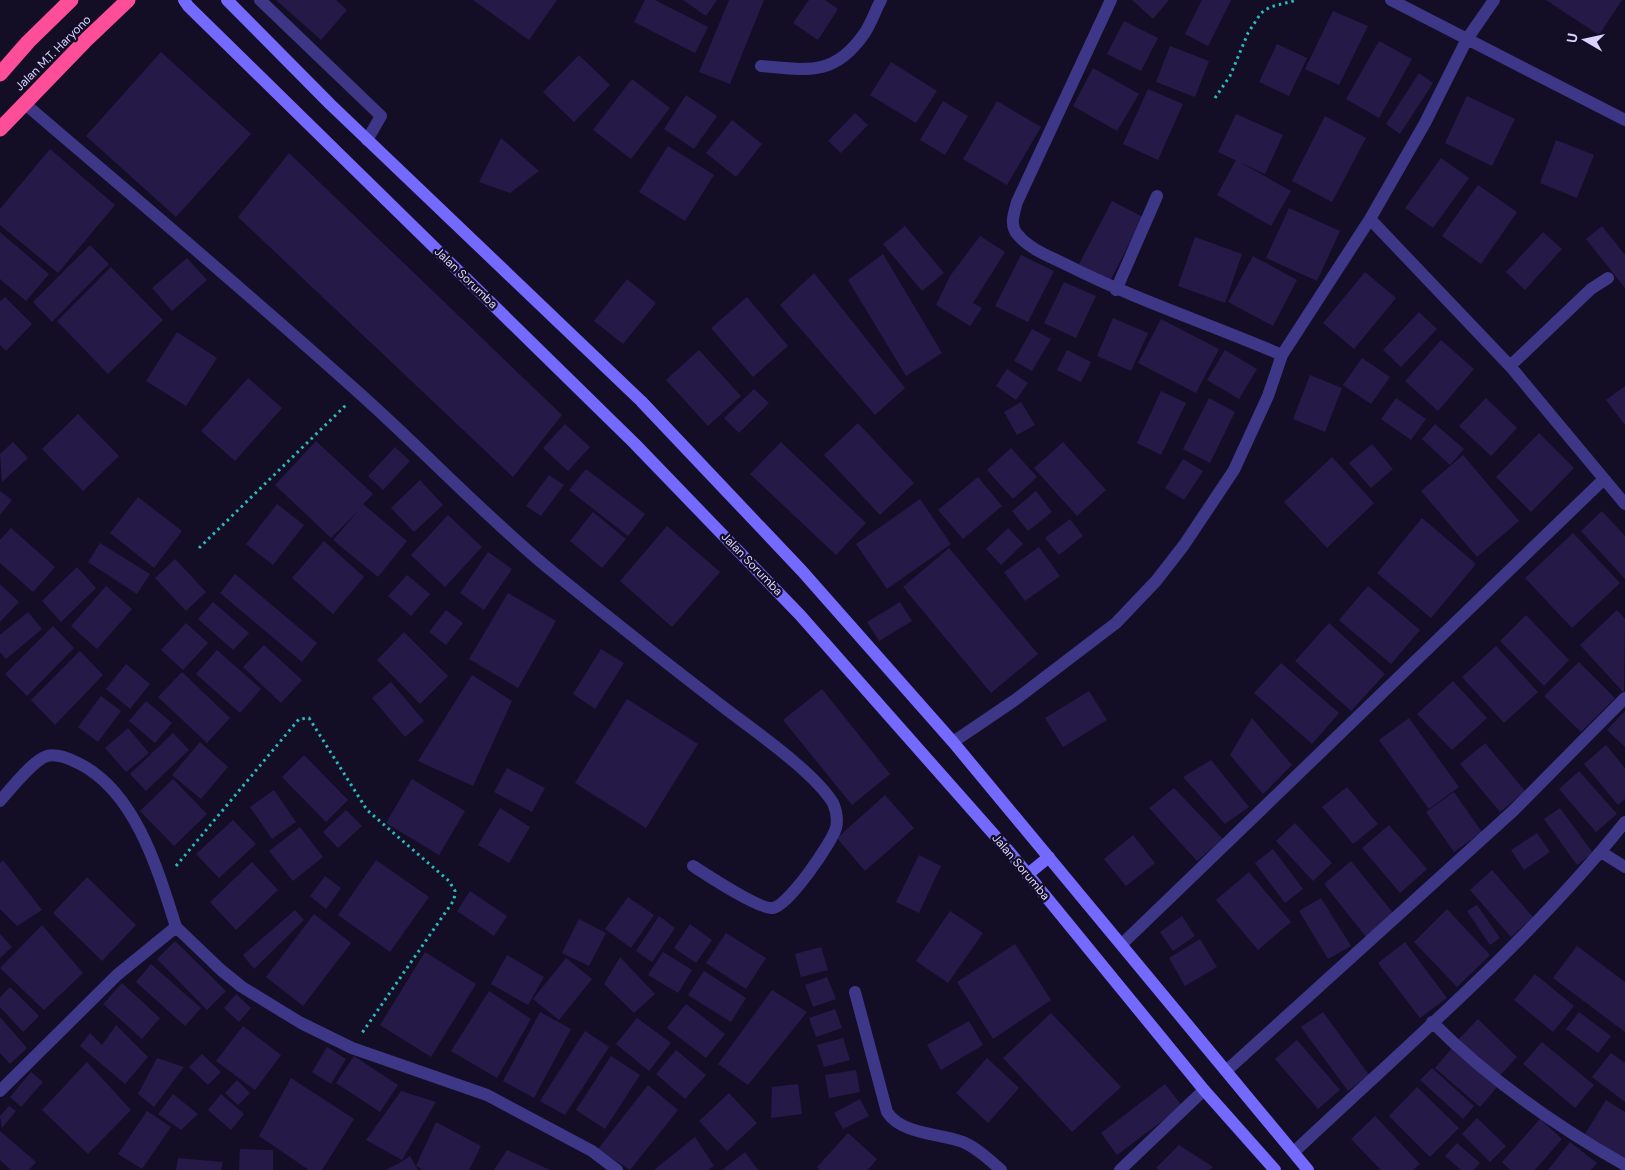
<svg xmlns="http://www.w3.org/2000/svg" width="1625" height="1170" viewBox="0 0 1625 1170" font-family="'DM Sans',sans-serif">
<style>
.building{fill:#251948}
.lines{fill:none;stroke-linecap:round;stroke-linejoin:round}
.path{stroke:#2abcbb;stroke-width:3;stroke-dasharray:2.5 4;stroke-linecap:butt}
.lane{stroke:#3e3787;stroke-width:12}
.street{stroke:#3e3787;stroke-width:12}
.secondary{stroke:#756aff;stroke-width:12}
.highway{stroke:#ff4e99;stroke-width:15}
.labels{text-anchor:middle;stroke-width:4.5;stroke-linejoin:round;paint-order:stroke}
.street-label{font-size:12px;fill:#dad3ff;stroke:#130e26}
</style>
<rect width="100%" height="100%" fill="#130e26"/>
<path class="building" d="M276,0h60l11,10 -26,30z
M473,0h84l-28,40z
M645,0h10l53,27 -13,26 -61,-31z
M683,0h34l-11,16z
M729,0h35l-34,84 -31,-12z
M809,0h16l13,9 -20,31 -25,-17z
M1132,0h37l-16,19z
M1202,0h29l-23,46 -23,-12z
M1546,0h76l-23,35z
M1333,11l35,15 -29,59 -34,-16z
M1124,21l34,17 -17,33 -34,-17z
M1379,41l33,18 -33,59 -33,-19z
M1277,44l30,14 -18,38 -30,-14z
M1170,46l39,15 -14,36 -39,-15z
M161,52l90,82 -75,83 -90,-81z
M579,55l31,30 -36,37 -31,-30z
M891,62l46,29 -21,32 -46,-28z
M1093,68l46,26 -22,37 -44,-25z
M1419,73l14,10 -33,51 -14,-10z
M632,79l38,29 -39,51 -38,-29z
M1148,89l35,15 -25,56 -35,-16z
M686,95l31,21 -23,33 -30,-20z
M1467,96l48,23 -23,47 -47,-23z
M943,101l25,15 -23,39 -25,-15z
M997,101l44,26 -34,58 -44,-26z
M855,113l13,12 -27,28 -13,-12z
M1236,114l47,21 -18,39 -47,-22z
M1325,116l41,22 -34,64 -40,-21z
M732,120l30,24 -26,33 -30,-24z
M501,138l38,33 -29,22 -31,-11z
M1556,140l38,15 -17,43 -37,-15z
M668,146l46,29 -29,46 -46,-29z
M50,149l65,56 -57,68 -58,-48v-16z
M289,153l273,262 -49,62 -275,-260z
M1441,158l28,20 -36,50 -28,-20z
M1236,160l55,31 -20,35 -54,-31z
M1478,185l39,27 -36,52 -39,-28z
M1112,201l31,16 -33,64 -31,-17z
M1289,208l51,23 -23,50 -51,-23z
M905,226l39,47 -22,18 -39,-47z
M1602,226l23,29v33l-39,-49z
M0,232l49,42 -23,27 -26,-22z
M1543,232l19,17 -37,41 -19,-18z
M980,236l25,16 -32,51 9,5 -12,18 -34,-21 14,-29z
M1195,237l47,17 -17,49 -47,-17z
M90,245l19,19 -57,58 -19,-20z
M883,254l59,99 -36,23 -58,-96z
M1021,255l33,16 -26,51 -33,-16z
M1253,256l44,24 -24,46 -45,-24z
M187,258l20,22 -35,31 -20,-23z
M111,267l52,53 -55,54 -51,-53z
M1365,272l31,26 -42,51 -31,-26z
M814,273l91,115 -30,27 -95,-110z
M627,279l29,24 -33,41 -29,-23z
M1064,282l32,14 -20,42 -32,-15z
M5,297l27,27 -26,27 -6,-6v-44z
M747,297l41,49 -35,31 -42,-49z
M1419,312l18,17 -36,38 -18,-17z
M1113,318l35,15 -17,38 -34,-15z
M1161,319l58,30 -23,44 -58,-30z
M1032,329l19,10 -19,32 -18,-10z
M177,332l40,26 -31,48 -40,-25z
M1441,340l33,29 -36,42 -33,-30z
M699,350l42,46 -33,30 -42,-46z
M1067,350l24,12 -10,20 -24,-12z
M1225,350l32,19 -18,30 -32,-19z
M1362,358l28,19 -19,27 -28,-19z
M1007,369l21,14 -12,17 -20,-14z
M1310,375l32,13 -17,44 -32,-13z
M248,378l34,30 -47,53 -34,-30z
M1625,386v39l-19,-25z
M754,389l15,14 -30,30 -15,-15z
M1161,391l25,12 -25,52 -24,-12z
M1209,398l26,14 -25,51 -27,-14z
M1396,398l30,21 -15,21 -30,-21z
M1486,398l31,30 -26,28 -32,-30z
M1021,402l14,23 -18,10 -13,-23z
M78,414l41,42 -36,35 -41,-42z
M858,423l56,60 -34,32 -56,-60z
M565,424l25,23 -22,24 -25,-23z
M1435,424l29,25 -14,16 -28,-26z
M1539,433l35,35 -43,44 -35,-35z
M316,441l57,53 -10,10 44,37 -29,36 -45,-37 25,-29 -27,27 -56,-53z
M13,442l15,16 -26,24 -2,-28z
M781,442l85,81 -30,32 -86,-81z
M1063,442l43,48 -29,26 -43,-48z
M1372,444l21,25 -22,19 -22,-25z
M395,447l15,14 -27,29 -15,-14z
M1011,448l26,29 -24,22 -26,-29z
M1463,455l56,66 -42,36 -56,-66z
M1332,457l42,46 -47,45 -43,-46z
M1183,459l20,12 -19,29 -19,-12z
M586,469l59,45 -17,22 -59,-46z
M549,475l15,10 -23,31 -15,-10z
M978,477l24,29 -39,33 -25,-29z
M420,480l23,25 -29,27 -23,-24z
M0,491l12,9 -12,15z
M1036,491l16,21 -24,19 -16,-20z
M138,497l44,34 -28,37 -44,-35z
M920,499l31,45 -64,45 -31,-45z
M277,504l27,21 -31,40 -27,-21z
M1602,511l23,25v43l-44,-48z
M593,512l33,27 -24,29 -32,-27z
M448,515l34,32 -37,40 -34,-32z
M1422,518l54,46 -45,54 -54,-45z
M1070,519l13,17 -24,19 -14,-17z
M667,526l53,46 -48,55 -52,-46z
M11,528l44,39 -22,25 -33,-29v-23z
M1008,528l15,16 -22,21 -15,-16z
M1573,533l47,50 -48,45 -47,-50z
M324,541l40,36 -31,37 -41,-36z
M100,543l50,31 -13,20 -49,-32z
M1039,547l21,29 -35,25 -21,-29z
M949,548l89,106 -47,39 -88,-106z
M488,552l24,17 -28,41 -24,-17z
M175,559l31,33 -20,19 -31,-33z
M77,567l19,21 -35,34 -19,-21z
M235,574l82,69 -15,19 -82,-69z
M407,575l23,19 -19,22 -23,-20z
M0,584l19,18 -19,20z
M106,586l26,23 -35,40 -26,-23z
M1368,586l52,44 -29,34 -52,-44z
M508,593l48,28 -38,67 -49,-29z
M213,602l36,31 -16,17 -35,-31z
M900,602l12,19 -33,20 -12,-19z
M446,610l17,13 -17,22 -17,-13z
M1617,610l8,9 -1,74 -44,-48z
M28,612l14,17 -36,30 -6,-7v-17z
M1526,615l43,45 -25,26 -44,-45z
M186,623l22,20 -25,27 -22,-20z
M1329,623l56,51 -34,37 -56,-50z
M53,626l21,22 -47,48 -22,-22z
M404,632l44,44 -28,28 -43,-44z
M264,645l38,35 -21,23 -38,-36z
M1496,646l42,46 -34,31 -42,-46z
M601,649l23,14 -29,46 -22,-15z
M217,650l44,39 -21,24 -44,-39z
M80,651l23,24 -48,50 -24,-25z
M1579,662l36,36 -34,34 -37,-36z
M1281,663l58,50 -27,31 -58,-51z
M126,664l24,20 -20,25 -24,-20z
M182,672l48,46 -23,25 -49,-46z
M472,675l40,26 -39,85 -55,-25z
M1453,681l34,37 -35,32 -35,-36z
M391,682l33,39 -19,16 -33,-39z
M822,689l68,85 -38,31 -69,-85z
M1089,691l18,29 -44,27 -18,-29z
M101,696l20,15 -23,31 -20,-15z
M627,699l71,45 -52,84 -71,-45z
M146,701l26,22 -17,20 -26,-22z
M1625,711v36l-18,-17z
M1252,718l40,47 -29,29 -33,-39z
M1409,718l50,69 -30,22 -50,-69z
M128,728l21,25 -23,19 -21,-24z
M173,733l16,17 -43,41 -16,-17z
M200,742l28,25 -27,32 -29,-24z
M1485,743l40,48 -25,21 -40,-48z
M1606,745l19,23v31l-7,6 -34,-41z
M304,755l44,45 -22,22 -44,-45z
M1211,760l38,47 -24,17 -42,-47z
M507,768l38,20 -13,24 -38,-20z
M1579,771l38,43 -21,18 -37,-43z
M173,779l34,35 -33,32 -34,-35z
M412,779l53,32 -26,44 -53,-32z
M1347,787l31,37 -25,20 -31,-37z
M1174,788l49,51 -26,22 -48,-53z
M274,790l22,32 -24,17 -22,-32z
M1454,792l28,40 -28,20 -28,-40z
M885,795l29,33 -49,43 -28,-33z
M500,808l30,19 -21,36 -31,-18z
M1560,808l33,45 -16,12 -33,-46z
M346,810l16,16 -24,22 -15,-16z
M233,820l23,24 -37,34 -23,-24z
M1295,823l37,40 -19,18 -37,-40z
M1389,825l38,44 -27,24 -38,-45z
M300,827l23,30 -30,24 -24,-30z
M1537,833l13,19 -26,18 -13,-20z
M1133,835l22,28 -29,23 -22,-27z
M1273,849l30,40 -18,14 -30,-40z
M919,855l22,11 -22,47 -23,-11z
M3,860l39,50 -25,16 -17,-17v-46z
M376,860l53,37 -39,55 -52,-37z
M1351,861l43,53 -28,23 -42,-53z
M252,862l26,28 -42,40 -26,-28z
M1492,870l41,47 -22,20 -41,-47z
M1249,872l42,50 -33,28 -42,-50z
M325,876l16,12 -15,21 -16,-13z
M87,877l49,48 -34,36 -49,-48z
M470,891l37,25 -13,20 -37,-25z
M628,897l26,18 -23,33 -26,-19z
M1321,898l30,48 -23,13 -29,-48z
M1477,905l23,33 -10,7 -23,-34z
M1447,909l43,46 -33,32 -43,-45z
M295,910l9,10 -50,49 -11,-14z
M950,911l33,22 -35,50 -32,-22z
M314,914l37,29 -48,63 -37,-29z
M659,916l16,12 -23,34 -16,-11z
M1182,916l13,20 -22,15 -13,-19z
M579,919l27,14 -17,33 -27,-13z
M690,924l22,16 -16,23 -22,-15z
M42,925l41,48 -39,37 -44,-42z
M726,933l40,25 -20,31 -40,-26z
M0,934l12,13 -12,11z
M1200,939l17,28 -32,19 -16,-28z
M175,941l51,50 -19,19 -50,-51z
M1405,942l42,56 -27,20 -42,-55z
M1015,944l36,56 -58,39 -36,-57z
M1577,946l48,36v50l-72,-54z
M821,947l7,23 -27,7 -6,-23z
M425,952l51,32 -45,73 -51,-32z
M663,952l29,18 -14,23 -30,-18z
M507,955l37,22 -16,28 -37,-21z
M620,957l35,37 -21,19 -30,-29z
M566,958l26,21 -33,41 -26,-21z
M151,964l50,44 -16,18 -49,-44z
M704,971l42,27 -15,24 -43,-27z
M1535,974l39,32 -21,26 -39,-32z
M827,977l9,22 -23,8 -8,-22z
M122,983l38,35 -18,21 -39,-35z
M10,987l29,29 -16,16 -23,-25v-10z
M772,990l35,22 -59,73 -30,-21z
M489,991l42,28 -34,59 -46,-27z
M236,994l15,14 -12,14 -15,-14z
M686,1004l39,30 -19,24 -39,-30z
M835,1009l7,19 -26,9 -7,-19z
M540,1012l31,17 -37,69 -31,-17z
M1323,1012l46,63 -21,16 -47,-64z
M1579,1012l32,24 -13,17 -32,-24z
M1051,1013l70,74 -49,45 -69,-74z
M0,1017l27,31 -17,16 -10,-11z
M637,1018l34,25 -22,28 -33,-27z
M1478,1019l39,38 -21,23 -40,-38z
M969,1021l14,24 -42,25 -14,-25z
M116,1025l32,32 -23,27 -45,-38 10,-13 12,12z
M243,1026l38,29 -26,35 -39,-29z
M585,1031l24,16 -44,68 -25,-14z
M843,1038l7,22 -26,7 -7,-22z
M1297,1040l43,50 -22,19 -43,-50z
M1542,1042l52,43 -19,23 -52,-44z
M327,1047l19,12 -15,25 -19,-12z
M1452,1048l46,38 -18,21 -45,-39z
M676,1050l30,25 -21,24 -29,-25z
M1611,1053l14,10v39l-33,-25z
M202,1054l19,18 -13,13 -19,-18z
M354,1056l44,29 -18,27 -44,-29z
M611,1056l29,19 -35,54 -29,-19z
M157,1058l27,9 -30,40 -16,-13z
M987,1058l32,30 -31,35 -32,-30z
M87,1062l44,48 -43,44 -46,-44z
M1432,1068l42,38 -11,13 -43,-39z
M856,1070l4,22 -31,6 -4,-23z
M31,1072l12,10 -22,25 -11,-10z
M291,1078l63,41 -32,51h-13l-50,-34z
M237,1080l13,13 -12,12 -13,-12z
M798,1084l4,30 -31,4 1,-31z
M1165,1084l17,22 -65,49 -16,-22z
M648,1085l30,25 -48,60 -32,-21z
M1417,1087l42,41 -29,29 -41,-41z
M401,1091l35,11 -34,58 -36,-20z
M729,1093l28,30 -30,28 -28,-30z
M173,1094l25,20 -17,16 -23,-16z
M221,1094l23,20 -13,16 -23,-20z
M860,1099l9,17 -26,13 -9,-16z
M1606,1100l19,12v47l-40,-25z
M9,1106l7,5 -14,17 -2,-12z
M147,1111l24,16 -29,42 -24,-15z
M1375,1116l45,48 -7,6h-32l-30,-31z
M1477,1118l29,28 -16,16 -28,-28z
M1540,1119l22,20 -27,31h-25l-8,-8z
M436,1122l45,24 -12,24h-46l-7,-4z
M0,1131l36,31 -7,8h-18l-11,-10z
M848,1133l29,26 -9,11h-48l-3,-3z
M695,1137l19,29 -6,4h-54z
M1570,1142l27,21 -6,7h-43z
M1457,1143l23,20 -6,7h-13l-16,-14z
M1179,1145l34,22 -4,3h-50l-3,-2z
M240,1149l33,1v20h-34z
M507,1150l43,20h-56z
M745,1152l13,18h-36z
M410,1156l8,14h-32l15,-8z
M178,1158l45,4 -2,8h-45z"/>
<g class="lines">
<path class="path" d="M1215,98l15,-22 18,-43 13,-20 9,-6 27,-7
M199,548l147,-143
M176,866l123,-147 10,-1 58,92 82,71 6,10 -1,9 -92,133"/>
<path class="lane" d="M260,0l121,116 -14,24
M1116,290l41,-94"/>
<path class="street" d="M1111,0l-94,202c-3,11 -8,24 1,33 11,14 33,22 49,30 69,35 143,59 215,90
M1391,0l234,120
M761,66c46,4 73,11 103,-32 7,-10 11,-23 17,-34
M24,103c112,96 224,190 334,289 64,57 124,121 190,176 59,48 118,95 178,141 30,23 88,63 107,94 4,9 5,16 3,25 -5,16 -48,78 -63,80 -13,2 -66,-33 -80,-42
M1370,219l140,147 115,138
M1510,366l81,-77 17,-11
M953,742l62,-42 101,-77 40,-42 28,-36 50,-75 34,-74 14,-41 88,-136 55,-96 42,-84 27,-39
M0,801c10,-11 33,-41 47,-45 9,-3 24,3 33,8 56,29 78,106 96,163
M1601,852l24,15
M1122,944l482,-465
M855,992l32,120c15,23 53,21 76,30 14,6 27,18 38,28
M1432,1022c57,57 122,103 193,143
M1226,1071l287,-260 112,-113
M0,1091l117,-116 59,-48 45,43 21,17 59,36 51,25 135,47 105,56 25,19
M1294,1152c113,-107 234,-209 331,-330
M1120,1170l84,-80"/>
<path class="secondary" d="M184,0l4,6 447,438 165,171 212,240 192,235 71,80
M227,0l103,104 311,297 161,170 151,171 355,428
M1028,874l21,-17"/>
<path class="highway" d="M0,74l28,-32 43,-42
M0,129l87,-90 41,-39"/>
</g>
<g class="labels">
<g class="street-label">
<text transform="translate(53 53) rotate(-45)" y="4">Jalan M.T. Haryono</text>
<text transform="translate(466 278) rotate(44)" y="4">Jalan Sorumba</text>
<text transform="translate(752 564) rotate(46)" y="4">Jalan Sorumba</text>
<text transform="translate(1021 867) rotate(50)" y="4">Jalan Sorumba</text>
</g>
</g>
<g transform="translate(1585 40) rotate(279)" stroke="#130e26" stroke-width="4" paint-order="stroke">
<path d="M0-4L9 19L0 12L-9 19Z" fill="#dad3ff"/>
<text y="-8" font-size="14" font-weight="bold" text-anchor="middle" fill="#dad3ff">U</text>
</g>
</svg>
